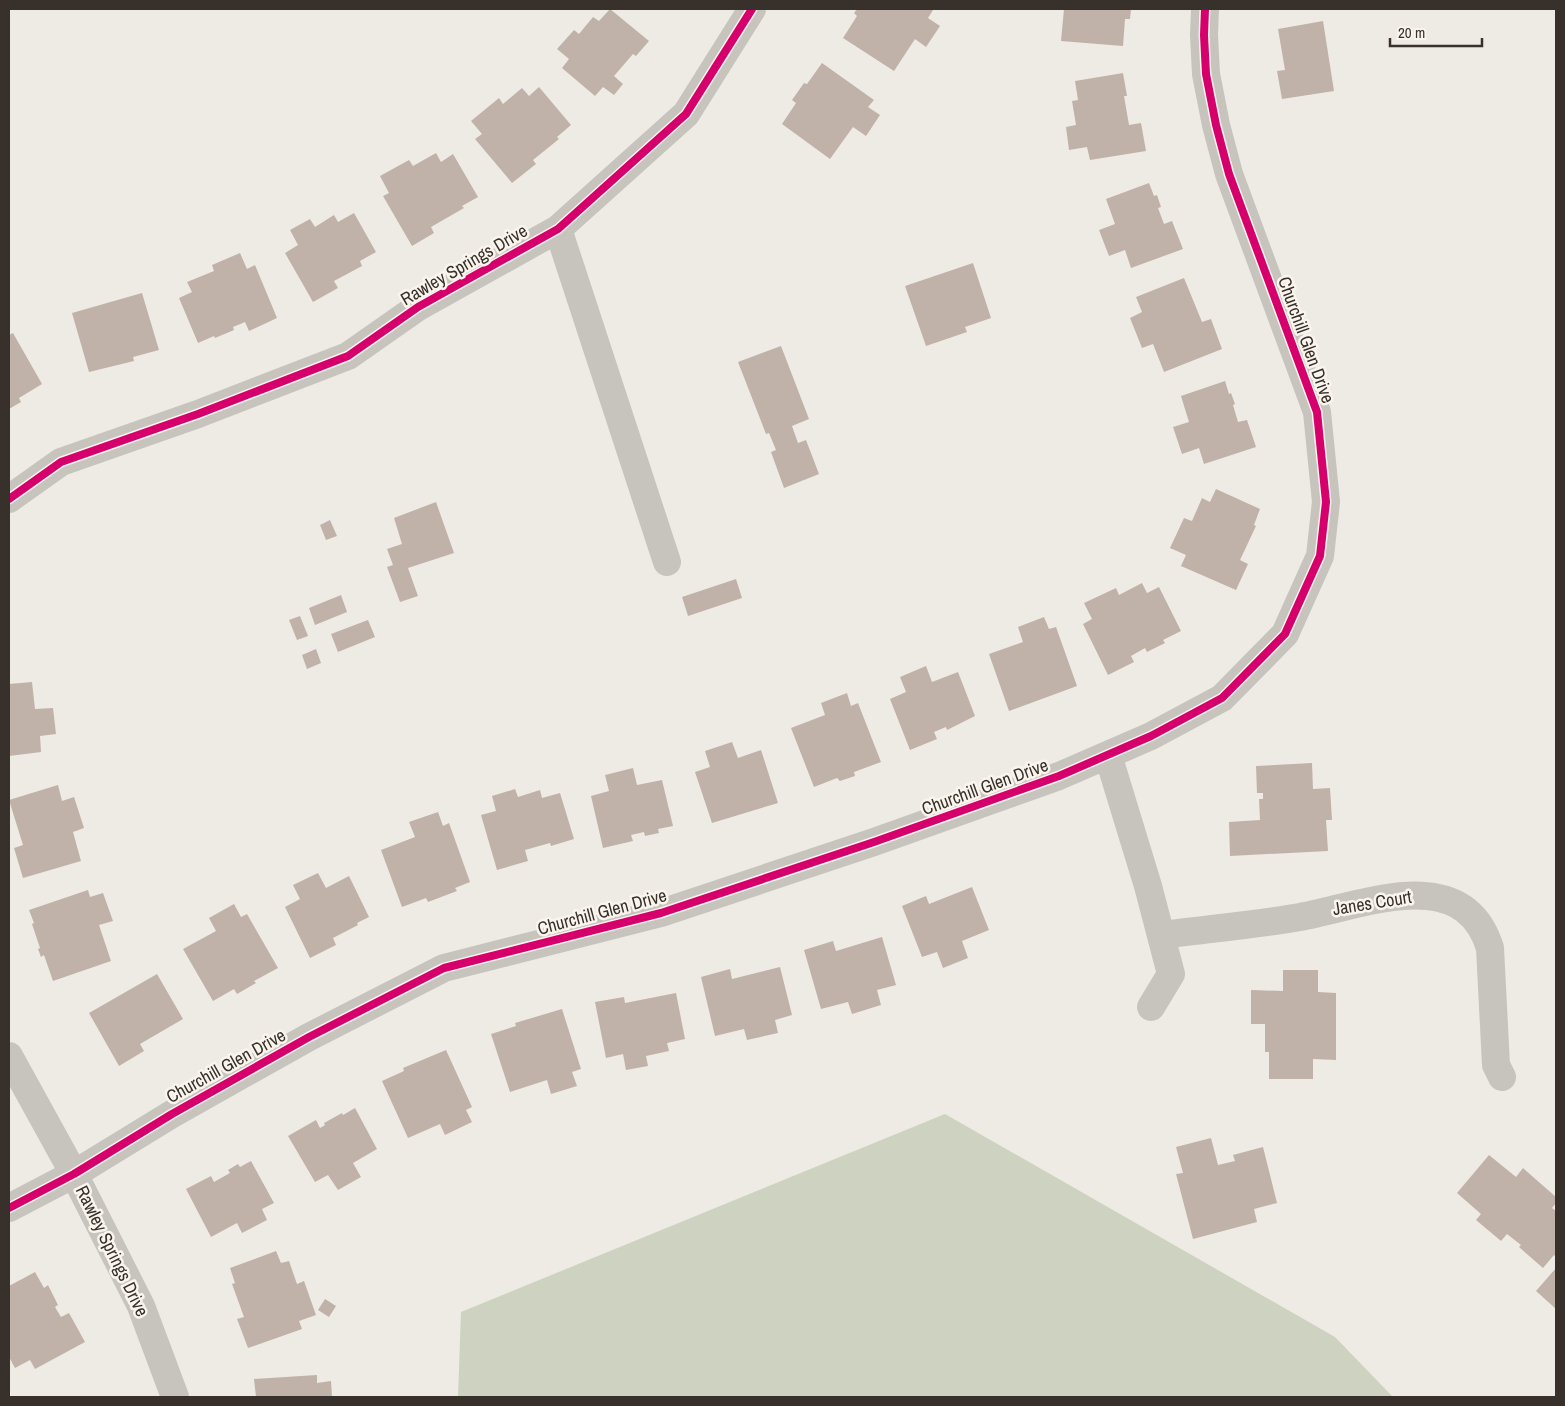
<svg xmlns="http://www.w3.org/2000/svg" width="1565" height="1406" viewBox="0 0 1565 1406" font-family="'Archivo Narrow',sans-serif">
<style>
.green{fill:#cdd3c0}
.building{fill:#c0b2a8}
.lines{fill:none;stroke-linecap:round;stroke-linejoin:round}
.minor{stroke:#c7c3bd;stroke-width:28}
.cycleway-casing{stroke:#f9f5ed;stroke-width:11}
.cycleway{stroke:#d6006c;stroke-width:8}
.labels{text-anchor:middle;stroke-width:5;stroke-linejoin:round;paint-order:stroke}
.street-label{font-size:18px;fill:#38312b;stroke:#f9f5ed}
</style>
<rect width="100%" height="100%" fill="#eeebe5"/>
<path class="green" d="M945,1114l390,223 58,60h-935l3,-85z"/>
<path class="building" d="M610,9l39,32 -13,15 -3,-2 -19,22 9,8 -9,11 -11,-8 -8,9 -33,-28 7,-9 -12,-10 17,-19 5,4 14,-17 6,4z
M857,9h74l2,1 -5,8 12,8 -14,21 -11,-8 -21,32 -51,-33 14,-22 -3,-3z
M1064,9h67l-1,10h-5l-2,27 -62,-5z
M1323,21l11,70 -52,8 -5,-28 8,-1 -7,-41z
M822,63l52,37 -6,7 12,8 -14,21 -13,-9 -23,32 -48,-35 14,-21 -4,-3 12,-17 3,1z
M1123,73l4,23h-3l5,29 12,-2 5,28 -56,9 -3,-13 -18,3 -3,-23 10,-2 -4,-24 6,-1 -3,-19z
M539,87l32,38 -14,12 2,2 -26,21 3,4 -24,19 -37,-44 7,-5 -11,-13 28,-23 4,6 19,-16 7,8z
M436,153l5,9 12,-8 25,43 -16,9 2,2 -33,19 3,6 -22,13 -29,-50 6,-3 -9,-17 29,-16 4,6z
M1149,183l5,13 3,-1 4,12 -3,1 6,16 8,-3 11,28 -52,19 -6,-18 -16,6 -10,-26 16,-6 -9,-25z
M354,213l22,39 -16,9 2,5 -28,15 4,7 -25,14 -28,-49 13,-8 -8,-15 20,-11 5,8 19,-12 4,7z
M240,253l7,16 8,-4 22,53 -28,13 -4,-9 -12,5 1,3 -19,8 -1,-2 -16,7 -19,-45 13,-6 -5,-10 27,-11 -2,-6z
M973,263l18,55 -26,9 2,5 -41,14 -21,-60z
M1184,278l18,44 9,-3 11,30 -58,23 -11,-28 -11,4 -12,-30 12,-6 -6,-15z
M142,293l17,57 -26,7 1,4 -45,11 -17,-59z
M13,333l29,51 -23,14 2,4 -12,7v-74z
M781,346l28,73 -17,7 6,17 8,-3 13,34 -35,14 -13,-36 5,-2 -7,-17 -3,1 -28,-72z
M1225,381l4,13 2,-1 4,11 -2,1 5,17 9,-2 9,27 -52,17 -5,-16 -17,6 -9,-27 16,-5 -8,-26z
M1216,489l44,20 -6,16 2,1 -16,34 8,4 -12,26 -55,-24 5,-11 -16,-7 14,-30 8,3 10,-23 8,4z
M436,502l18,51 -46,15 10,28 -18,6 -13,-35 6,-2 -6,-16 15,-5 -8,-26z
M330,520l7,16 -11,4 -6,-15z
M736,579l6,19 -54,18 -6,-19z
M1142,583l5,10 12,-6 22,44 -18,9 2,3 -18,9 -2,-4 -14,8 3,6 -26,13 -25,-51 9,-5 -8,-16 32,-15 3,7z
M341,595l6,17 -32,13 -6,-17z
M300,616l8,20 -11,4 -8,-20z
M1044,617l5,12 7,-2 21,59 -68,25 -20,-57 34,-12 -5,-15z
M368,620l7,17 -37,15 -7,-18z
M316,649l5,14 -14,6 -5,-14z
M926,666l6,16 26,-10 17,44 -28,14 -1,-3 -12,5 3,7 -27,11 -20,-51 16,-7 -6,-15z
M32,682l3,27 18,-1 3,26 -16,2 1,16 -32,4v-72z
M847,693l4,13 7,-3 23,59 -27,10 1,4 -15,5 -3,-3 -23,9 -23,-59 34,-13 -4,-12z
M732,742l6,16 23,-8 17,53 -66,20 -17,-51 15,-5 -5,-16z
M1312,763l1,26 17,-1 2,32h-6l2,31 -98,5 -1,-34 31,-2 -1,-21h4v-6h-6l-1,-27z
M633,768l4,17 25,-5 11,46 -15,3 1,4 -14,3 -1,-4 -13,3 2,6 -30,7 -12,-52 18,-5 -4,-16z
M58,785l4,16 12,-4 10,31 -11,4 8,29 -58,17 -9,-30 9,-3 -14,-45z
M515,789l3,8 22,-7 2,8 18,-5 14,46 -23,7 -1,-3 -25,7 3,11 -31,9 -16,-55 15,-4 -4,-15z
M438,812l5,14 6,-3 21,59 -15,6 2,3 -29,11 -2,-4 -24,9 -21,-57 34,-13 -6,-15z
M318,873l8,15 23,-12 20,41 -12,6 1,2 -25,13 3,7 -26,13 -25,-51 15,-8 -7,-14z
M972,887l17,43 -27,11 6,17 -25,10 -6,-16 -15,5 -20,-51 24,-10 3,8z
M88,890l2,7 13,-4 10,28 -14,4 12,36 -58,20 -9,-26 -3,2 -3,-8 2,-1 -8,-24 2,-1 -5,-13z
M234,904l7,13 6,-3 31,54 -24,13 2,2 -19,11 -3,-5 -21,12 -30,-52 33,-18 -7,-13z
M882,937l14,48 -19,5 4,15 -29,9 -4,-12 -27,7 -17,-59 29,-9 3,10z
M780,967l12,48 -17,5 3,13 -31,7 -3,-11 -29,7 -14,-59 29,-8 2,10z
M1283,970h35v22l18,1v67l-23,-1v20h-44v-27h-4v-28h-14v-34l32,1z
M157,974l26,45 -43,25 4,7 -25,15 -30,-53z
M676,993l9,46 -18,4 2,8 -23,5 2,10 -22,4 -3,-16 -17,4 -11,-56 29,-5 1,6z
M562,1009l19,60 -9,3 5,14 -26,8 -4,-14 -37,12 -19,-58 25,-8 -1,-3z
M446,1050l26,57 -6,3 6,12 -27,13 -5,-11 -32,14 -26,-57 22,-10 -1,-3z
M355,1108l22,41 -24,14 8,14 -23,13 -10,-15 -13,7 -27,-46 28,-16 4,8 5,-3 -1,-2 18,-10 1,2z
M1211,1138l7,27 17,-4 -2,-6 30,-8 14,56 -23,6 3,13 -64,17 -17,-65 7,-1 -7,-26z
M1489,1155l27,22 7,-9 33,29v6l-4,5 4,3v46l-2,-2 -11,13 -24,-21 2,-2 -14,-11 -6,7 -25,-21 5,-6 -24,-21z
M251,1161l23,42 -12,6 5,11 -25,13 -5,-10 -26,14 -25,-48 25,-13 3,6 16,-9 -2,-3 10,-6 2,3z
M276,1251l5,12 8,-2 8,23 7,-3 12,34 -17,6 3,8 -54,19 -11,-29 7,-2 -12,-33 3,-1 -5,-15z
M1556,1268v41l-20,-18z
M35,1272l9,16 4,-3 10,20 -3,2 6,10 8,-4 16,29 -50,27 -5,-9 -15,8 -6,-11v-71z
M325,1299l11,7 -7,11 -11,-7z
M317,1375v8l14,-2 1,16h-76l-2,-18z"/>
<g class="lines">
<path class="minor" d="M558,229l109,333
M9,499l52,-37 137,-48 150,-58 70,-49 140,-78 128,-115 66,-105
M1108,755l40,131 23,88 -20,33
M1161,935c46,-6 93,-10 139,-18 62,-11 163,-56 190,31l6,117 6,12
M9,1056l65,118 67,132 34,91
M9,1208l65,-34 98,-60 137,-77 135,-69 217,-55 213,-71 185,-66 92,-40 71,-38 63,-64 35,-78 6,-54 -9,-90 -88,-238 -13,-49 -10,-51 -2,-39 1,-26"/>
<g class="cycleway-casing">
<path id="cycleway" d="M9,499l52,-37 137,-48 150,-58 70,-49 140,-78 128,-115 66,-105
M9,1208l65,-34 98,-60 137,-77 135,-69 217,-55 213,-71 185,-66 92,-40 71,-38 63,-64 35,-78 6,-54 -9,-90 -88,-238 -13,-49 -10,-51 -2,-39 1,-26"/>
</g>
<use href="#cycleway" class="cycleway"/>
</g>
<g class="labels">
<g class="street-label">
<text transform="translate(464 265) rotate(-30)" y="6">Rawley Springs Drive</text>
<text transform="translate(1306 340) rotate(70)" y="6">Churchill Glen Drive</text>
<text transform="translate(985 787) rotate(-20)" y="6">Churchill Glen Drive</text>
<text transform="translate(1372 903) rotate(-9)" y="6">Janes Court</text>
<text transform="translate(602 912) rotate(-15)" y="6">Churchill Glen Drive</text>
<text transform="translate(226 1066) rotate(-29)" y="6">Churchill Glen Drive</text>
<text transform="translate(112 1251) rotate(64)" y="6">Rawley Springs Drive</text>
</g>
</g>
<rect width="1565" height="1406" fill="none" stroke="#38312b" stroke-width="20"/>
<path d="M1390 38v8h92v-8" fill="none" stroke="#38312b" stroke-width="2.5"/>
<text x="1398" y="38" font-size="15" fill="#38312b" stroke="#f9f5ed" stroke-width="4" paint-order="stroke">20 m</text>
</svg>
